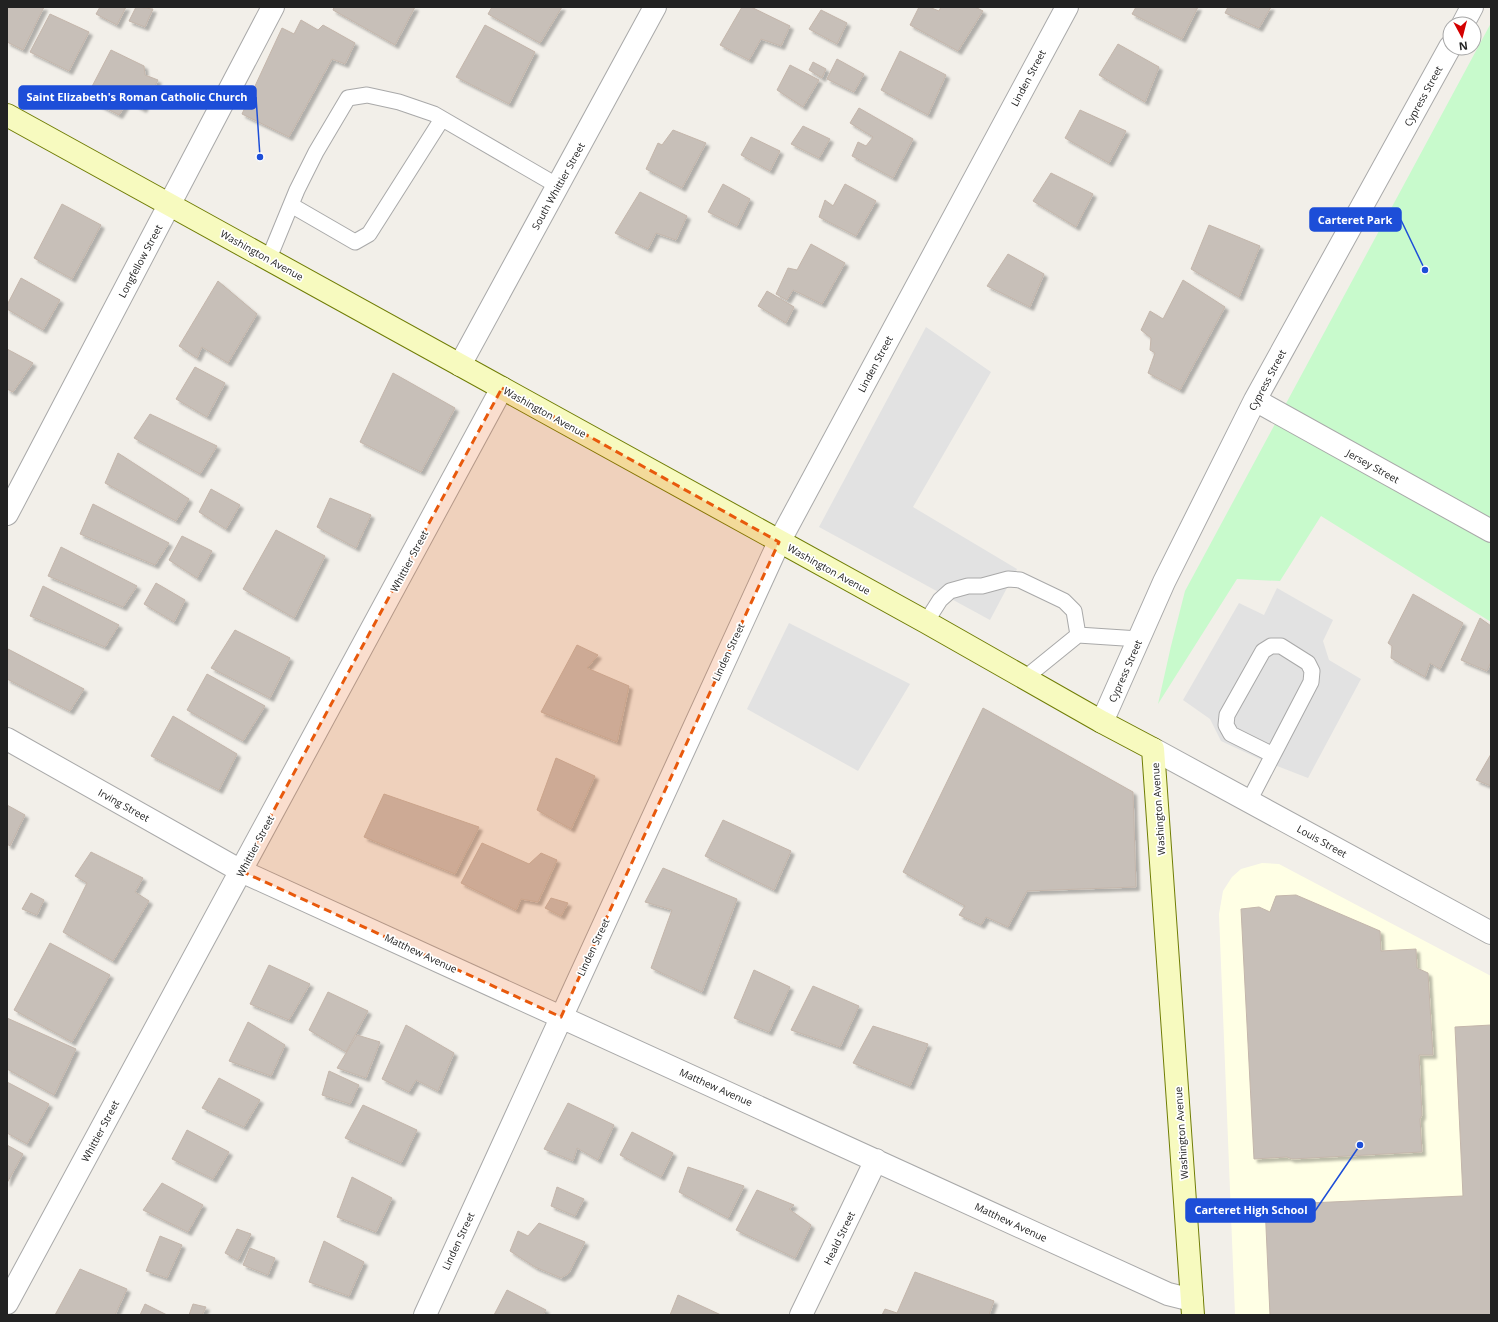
<svg xmlns="http://www.w3.org/2000/svg" width="1498" height="1322" viewBox="0 0 1498 1322" font-family="'Open Sans',sans-serif">
<style>
.education{fill:#ffffe5}
.park{fill:#c8facc}
.parking{fill:#e2e2e2}
.building{fill:#c7bfb8;stroke:#c4b6ab;filter:url(#shadow)}
.lines{fill:none;stroke-linecap:round;stroke-linejoin:round}
.lane-casing{stroke:#a9a9a9;stroke-width:17}
.street-casing{stroke:#a9a9a9;stroke-width:24}
.secondary-casing{stroke:#707d05;stroke-width:24}
.lane{stroke:#fff;stroke-width:15}
.street{stroke:#fff;stroke-width:22}
.secondary{stroke:#f7fabf;stroke-width:22}
.marked{fill:#e8590c;fill-opacity:0.2;stroke:#e8590c;stroke-width:3;stroke-dasharray:8 5;stroke-linejoin:round}
.labels{text-anchor:middle;stroke-width:3.5;stroke-linejoin:round;paint-order:stroke}
.street-label{font-size:10px;fill:#222;stroke:#fff}
.leader{fill:none;stroke:#1d4ed8;stroke-width:1.5}
.callout-dot{fill:#1d4ed8;stroke:#fff;stroke-width:1.5}
.callout{fill:#1d4ed8;stroke:#1d4ed8;stroke-width:1.5}
.callout-label{font-size:11px;text-anchor:middle;font-weight:bold;fill:#fff}
</style>
<defs>
<filter id="shadow"><feDropShadow dx="3.5" dy="3.5" stdDeviation="1" flood-color="#0004"/></filter>
</defs>
<rect width="100%" height="100%" fill="#f2efe9"/>
<path class="education" d="M1262,863l17,1 212,112v339h-256l-16,-401 4,-23 9,-14 9,-8z"/>
<path class="park" d="M1491,23v599l-170,-106 -41,65 -43,-2 -79,125 13,-58 14,-55z"/>
<path class="parking" d="M926,327l65,45 -78,135 104,62 -27,51 -171,-93z
M1277,588l56,32 -10,21 6,19 32,19 -53,99 -44,-17 -43,-20 -11,-22 -27,-19 56,-97 25,12z
M789,623l121,61 -52,87 -111,-62z"/>
<path class="building" d="M7,7h37l-21,43 -16,-8z
M100,7h26l-9,18 -21,-11z
M136,7l17,2 -8,18 -16,-6z
M334,7h81l-20,38 -62,-35z
M492,7h70l-22,36 -52,-29z
M742,7h9l39,19 -9,20 -20,-7 -12,21 -29,-15z
M919,7h10l10,4 2,-4h34l8,4 -25,40 -48,-26z
M1136,7h62l-16,32 -50,-25z
M1228,7h43l-12,21 -34,-15z
M821,10l26,13 -10,21 -28,-15z
M50,14l39,18 -20,39 -39,-19z
M301,20l17,10 5,-5 32,18 -10,21 -13,-5 -43,78 -47,-23 40,-86 12,6z
M485,25l50,27 -26,52 -53,-27z
M1118,44l41,23 -14,35 -46,-27z
M111,50l33,16 1,9 13,5 -15,29 -15,-8 -9,14 -33,-17z
M900,51l46,24 -18,40 -47,-25z
M837,59l27,15 -10,18 -27,-13z
M813,62l13,7 -4,9 -13,-8z
M790,65l29,15 -16,27 -26,-17z
M859,108l54,31 -20,39 -41,-22 6,-14 8,4 7,-9 -23,-14z
M1080,110l46,21 -17,32 -44,-25z
M803,126l27,13 -11,19 -28,-14z
M673,130l33,13 -24,45 -36,-19 12,-26 4,2z
M751,137l29,14 -10,20 -29,-16z
M1051,173l42,21 -17,33 -43,-26z
M723,184l27,15 -13,27 -29,-14z
M845,184l31,17 -20,35 -37,-19 6,-17 8,6z
M640,192l47,24 -11,24 -20,-7 -8,16 -33,-16z
M62,204l39,21 -29,54 -38,-21z
M1209,225l51,21 -21,51 -48,-28z
M811,244l34,19 -23,41 -29,-14 -6,10 -11,-6 12,-26 9,2z
M1008,254l36,20 -14,33 -43,-21z
M21,278l39,22 -17,30 -36,-21v-4z
M1183,280l42,27 -45,83 -32,-17 7,-20 -5,-3 1,-12 -10,-8 9,-19 13,8z
M218,281l39,33 -29,49 -26,-16 -5,11 -18,-12z
M767,291l27,16 -8,16 -28,-17z
M7,349l26,14 -20,29 -6,-3z
M195,367l30,16 -18,34 -31,-18z
M393,373l62,35 -34,64 -61,-30z
M150,414l67,32 -17,28 -66,-36z
M118,453l71,46 -13,22 -71,-38z
M211,489l29,16 -14,24 -27,-17z
M330,498l41,17 -15,33 -39,-21z
M93,504l76,39 -14,22 -75,-31z
M276,530l49,26 -31,62 -51,-29z
M182,536l30,15 -15,27 -28,-18z
M61,547l76,39 -14,21 -75,-31z
M156,583l29,17 -11,22 -30,-18z
M43,586l76,39 -14,22 -75,-31z
M1413,594l50,29 -23,46 -10,-6 -5,14 -34,-19 1,-12 -4,-3z
M1480,618l11,8v36l-4,9 -26,-11z
M235,630l55,28 -20,40 -59,-30z
M577,645l21,10 -11,13 42,18 -12,56 -76,-30z
M8,649l76,40 -14,22 -63,-32z
M207,674l58,32 -22,35 -56,-31z
M983,708l150,84 3,95 -109,4 -19,36 -22,-10 -5,8 -22,-10 6,-9 -62,-34z
M173,716l64,38 -18,36 -68,-34z
M1491,754v32l-15,-6z
M556,758l39,18 -24,53 -34,-19z
M384,794l95,33 -24,47 -91,-37z
M7,805l18,10 -15,31 -3,-2z
M723,820l68,31 -17,39 -69,-34z
M482,843l47,21 12,-11 16,7 -19,42 -17,-3 -5,11 -55,-27z
M91,852l52,26 -8,14 14,9 -36,60 -50,-29 24,-49 -12,-7z
M663,868l74,31 -35,93 -51,-24 21,-58 -27,-8z
M31,893l13,7 -7,15 -15,-6z
M1296,895l84,36 1,20 35,-2 1,19 11,5 5,82h-14l3,60 -2,4 2,33 -130,7 -5,-2 -33,2 -13,-250 18,-2 11,5 6,-16z
M551,898l17,5 -7,13 -16,-8z
M50,943l60,32 -38,67 -58,-32z
M269,965l41,19 -21,36 -39,-16z
M754,970l36,17 -21,45 -35,-14z
M813,986l46,20 -19,41 -49,-17z
M328,992l40,19 -22,41 -37,-22z
M7,1018l69,31 -22,46 -47,-26z
M248,1022l37,23 -14,31 -42,-15z
M406,1025l48,28 -16,38 -22,-11 -7,12 -27,-13z
M1491,1025v290h-221l-5,-110 198,-9 -8,-169z
M873,1026l55,18 -18,42 -57,-23z
M357,1035l23,7 -14,36 -29,-10z
M329,1071l30,14 -9,19 -28,-9z
M219,1078l41,22 -16,27 -42,-19z
M7,1082l42,22 -22,40 -20,-11z
M568,1103l46,22 -16,35 -21,-12 -4,13 -29,-12z
M363,1105l54,25 -16,33 -56,-25z
M187,1130l42,22 -16,27 -41,-20z
M632,1132l41,21 -12,24 -41,-22z
M7,1145l16,9 -16,29z
M688,1167l56,19 -16,32 -49,-26z
M352,1177l40,21 -16,34 -39,-15z
M162,1183l41,22 -15,27 -45,-22z
M557,1187l27,12 -9,17 -24,-10z
M757,1190l37,15 -5,4 22,16 -16,33 -59,-28z
M539,1223l46,19 -16,31 -8,5 -26,-11 -25,-16 8,-20 10,5z
M237,1229l14,5 -13,26 -13,-7z
M160,1236l22,9 -15,33 -21,-7z
M324,1241l40,21 -15,34 -40,-14z
M250,1248l25,10 -7,17 -25,-10z
M80,1269l47,20 -12,26h-60z
M915,1272l79,29 -5,14h-107l3,-6 12,4z
M507,1290l39,20 -3,5h-49z
M678,1295l43,20h-51z
M145,1304l22,11h-27z
M193,1304l13,3 -4,8h-13z"/>
<g class="lines">
<g class="lane-casing">
<path id="lane" d="M291,205l64,37 14,-8 73,-115
M269,258l28,-68 19,-38 32,-54 19,-3 32,7 35,12 124,72
M926,622l14,-22 10,-9 18,-5h14l26,-7 12,1 44,21 10,10 4,24
M1025,678l53,-43 61,4
M1249,801l62,-119 1,-11 -4,-8 -27,-17h-10l-8,5 -36,64 -1,10 5,9 42,21"/>
</g>
<g class="street-casing">
<path id="street" d="M1463,24l9,-17
M460,365l195,-358
M1255,400l236,131
M7,514l266,-507
M1102,722l62,-140 91,-182 195,-353
M7,739l234,132 927,423 24,6
M1153,749l338,184
M7,1303l495,-915
M425,1315l354,-773 288,-535
M801,1315l75,-155"/>
</g>
<g class="secondary-casing">
<path id="secondary" d="M7,115l919,507 176,100 51,27 40,566"/>
</g>
<use href="#lane" class="lane"/>
<use href="#street" class="street"/>
<use href="#secondary" class="secondary"/>
</g>
<path class="marked" d="M502,388l277,154 -218,475 -320,-146z"/>
<g class="labels">
<g class="street-label">
<text transform="translate(1028 78) rotate(-62)" y="4">Linden Street</text>
<text transform="translate(1423 96) rotate(-61)" y="4">Cypress Street</text>
<text transform="translate(558 186) rotate(-61)" y="4">South Whittier Street</text>
<text transform="translate(262 255) rotate(29)" y="4">Washington Avenue</text>
<text transform="translate(140 261) rotate(-62)" y="4">Longfellow Street</text>
<text transform="translate(875 364) rotate(-62)" y="4">Linden Street</text>
<text transform="translate(1267 380) rotate(-62)" y="4">Cypress Street</text>
<text transform="translate(545 412) rotate(29)" y="4">Washington Avenue</text>
<text transform="translate(1373 466) rotate(29)" y="4">Jersey Street</text>
<text transform="translate(409 561) rotate(-62)" y="4">Whittier Street</text>
<text transform="translate(829 569) rotate(29)" y="4">Washington Avenue</text>
<text transform="translate(728 652) rotate(-65)" y="4">Linden Street</text>
<text transform="translate(1125 671) rotate(-66)" y="4">Cypress Street</text>
<text transform="translate(124 805) rotate(29)" y="4">Irving Street</text>
<text transform="translate(1158 809) rotate(-94)" y="4">Washington Avenue</text>
<text transform="translate(1322 841) rotate(29)" y="4">Louis Street</text>
<text transform="translate(255 846) rotate(-62)" y="4">Whittier Street</text>
<text transform="translate(593 947) rotate(-65)" y="4">Linden Street</text>
<text transform="translate(421 953) rotate(25)" y="4">Matthew Avenue</text>
<text transform="translate(716 1087) rotate(24)" y="4">Matthew Avenue</text>
<text transform="translate(100 1131) rotate(-62)" y="4">Whittier Street</text>
<text transform="translate(1181 1133) rotate(-94)" y="4">Washington Avenue</text>
<text transform="translate(1011 1222) rotate(25)" y="4">Matthew Avenue</text>
<text transform="translate(839 1238) rotate(-64)" y="4">Heald Street</text>
<text transform="translate(458 1241) rotate(-65)" y="4">Linden Street</text>
</g>
</g>
<path class="leader" d="M260 157L256 97M1425 270L1401 220M1360 1145L1315 1211"/>
<g class="callout-dot">
<circle cx="260" cy="157" r="4"/>
<circle cx="1425" cy="270" r="4"/>
<circle cx="1360" cy="1145" r="4"/>
</g>
<g class="callout">
<rect x="19" y="86" width="237" height="23" rx="4"/>
<rect x="1310" y="208" width="91" height="23" rx="4"/>
<rect x="1186" y="1199" width="129" height="23" rx="4"/>
</g>
<g class="callout-label">
<text x="137" y="101">Saint Elizabeth's Roman Catholic Church</text>
<text x="1355" y="224">Carteret Park</text>
<text x="1251" y="1214">Carteret High School</text>
</g>
<rect width="1498" height="1322" fill="none" stroke="#222222" stroke-width="16"/>
<g transform="translate(1462 36) rotate(173)"><circle r="19" fill="#ffffff" stroke="#a7a7a7"/>
<path d="M0-3L7 15L0 10L-7 15Z" fill="#d40000"/>
<text y="-6" font-size="11" font-weight="bold" text-anchor="middle" fill="#222222">N</text>
</g>
</svg>
